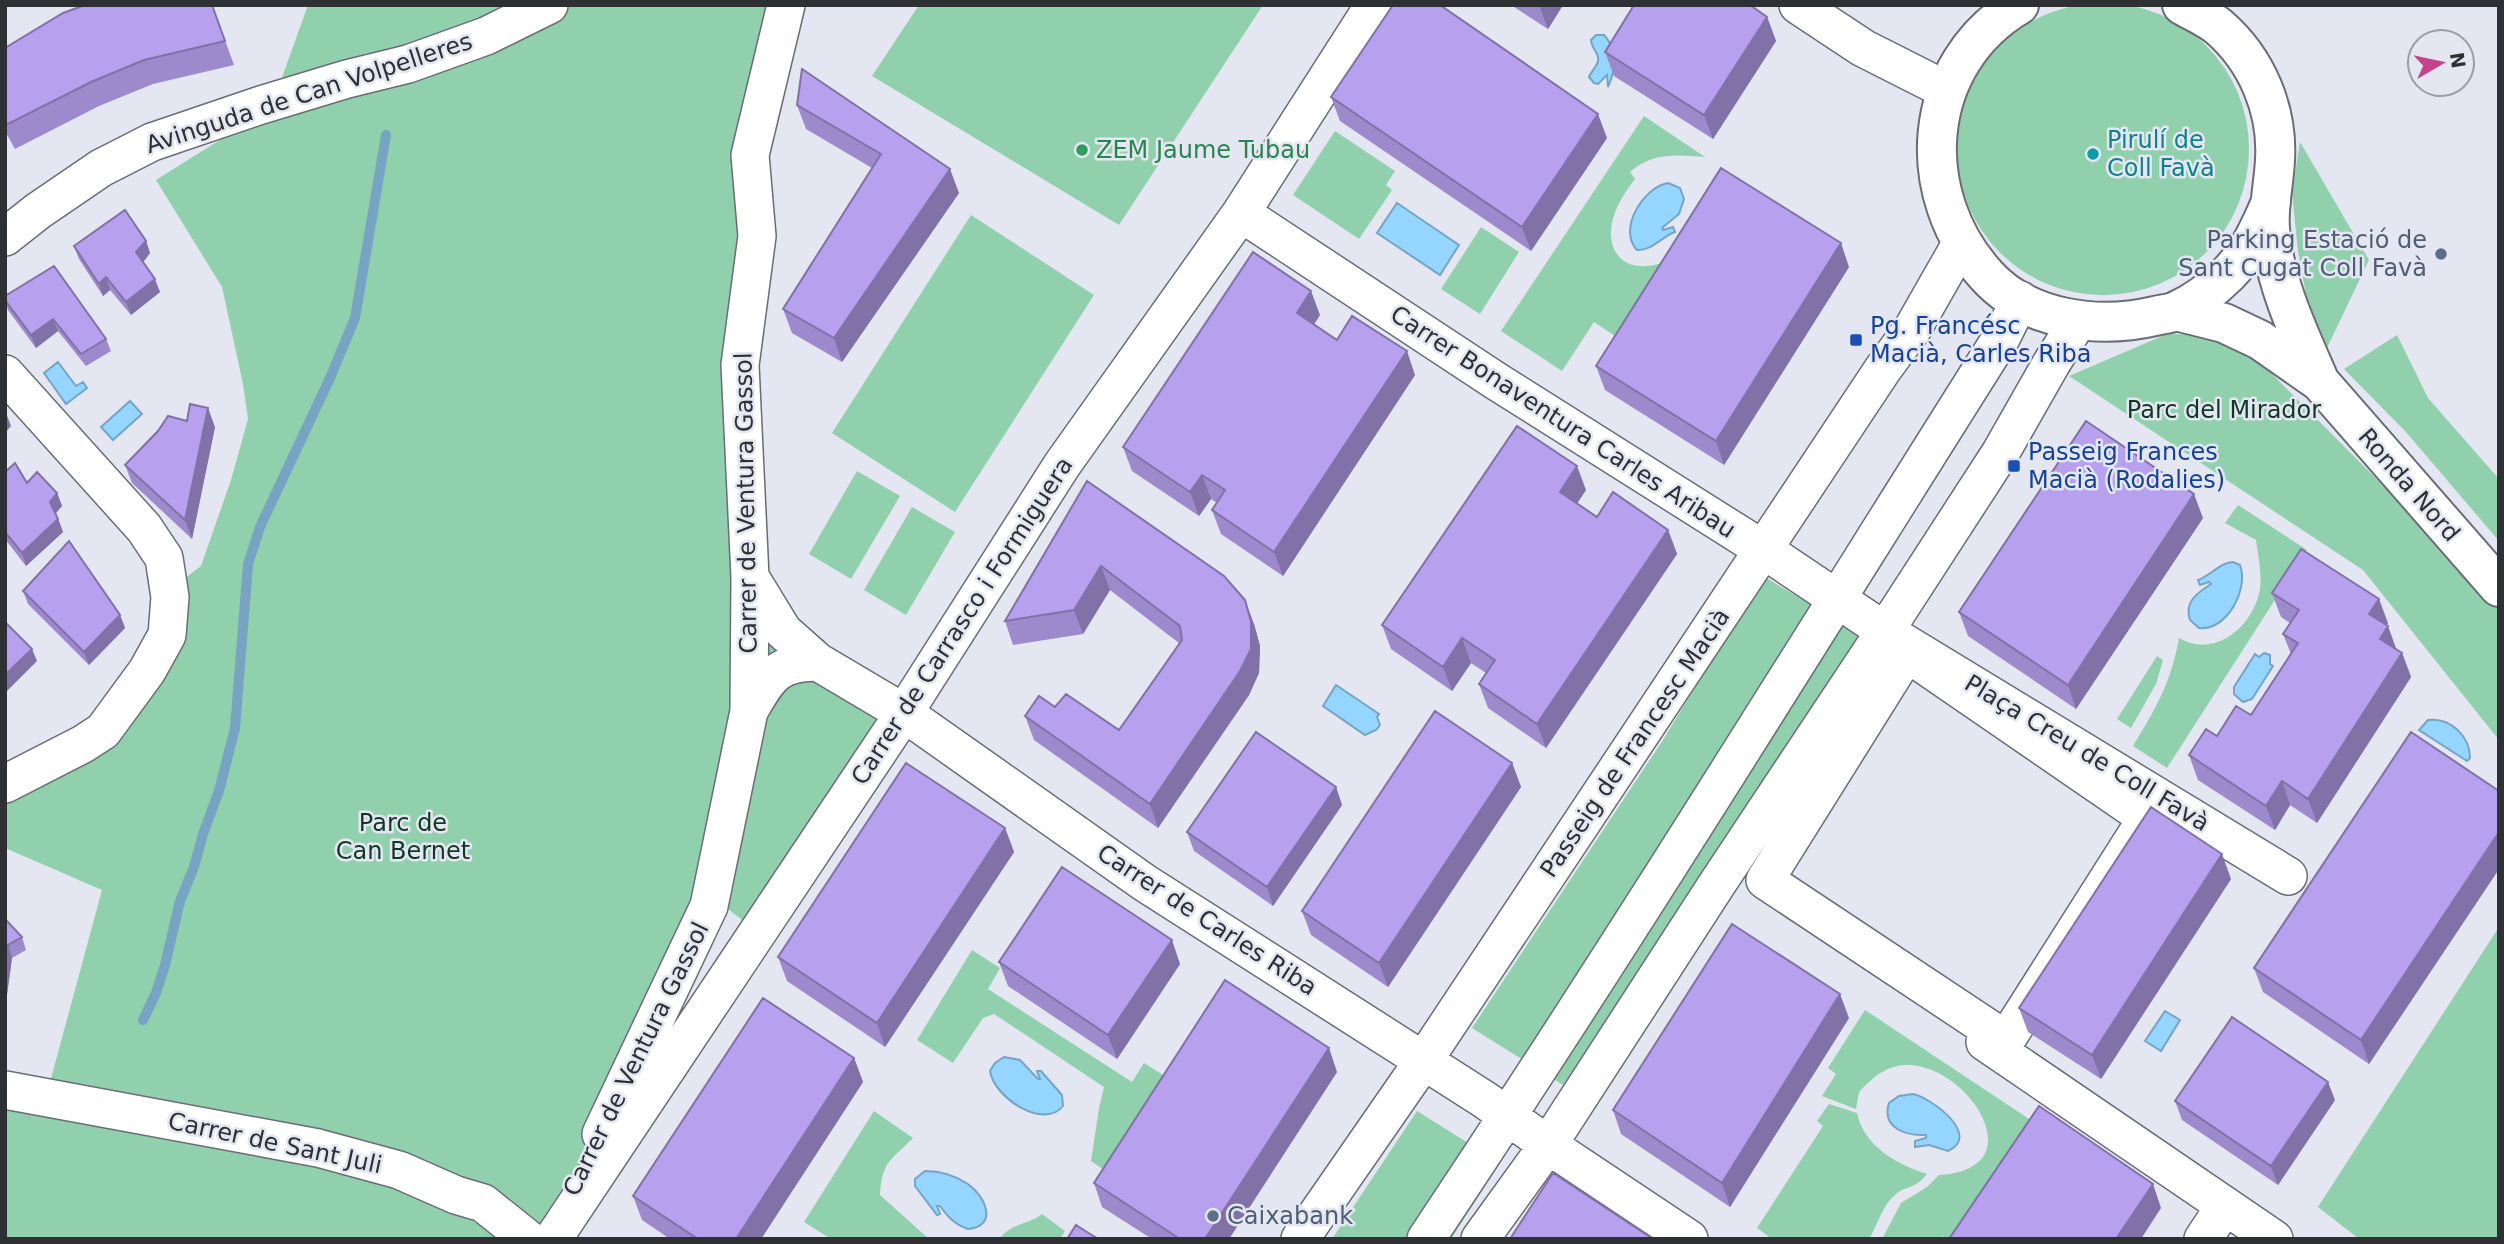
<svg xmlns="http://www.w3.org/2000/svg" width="2504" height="1244" viewBox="0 0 2504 1244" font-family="'DejaVu Sans',sans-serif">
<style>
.green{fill:#90d0ac}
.water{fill:#94d6ff;stroke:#76a4c2;stroke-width:2}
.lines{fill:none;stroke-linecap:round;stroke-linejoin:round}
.stream{stroke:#76a4c2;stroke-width:10}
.minor-casing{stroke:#6a6d76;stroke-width:40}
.major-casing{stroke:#6a6d76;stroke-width:42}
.minor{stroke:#fff;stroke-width:37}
.major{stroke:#fff;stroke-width:38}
.wall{fill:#9d8acd}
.shaded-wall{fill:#8071a7}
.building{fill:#b7a1ee;stroke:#8071a7;stroke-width:2}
.leisure-dot{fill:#2e9e5b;stroke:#e4e7f1;stroke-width:2.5}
.culture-dot{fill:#0f9aa8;stroke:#e4e7f1;stroke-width:2.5}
.service-dot{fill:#5c6f8a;stroke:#e4e7f1;stroke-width:2.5}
.transit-dot{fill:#1a4fb4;stroke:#e4e7f1;stroke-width:2.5}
.labels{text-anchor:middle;stroke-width:5;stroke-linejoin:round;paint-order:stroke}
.street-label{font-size:24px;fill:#2f3034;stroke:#e4e7f1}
.culture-label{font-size:24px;fill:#0d838f;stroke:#e4e7f1;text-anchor:start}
.leisure-label{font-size:24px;fill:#27864d;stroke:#e4e7f1;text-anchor:start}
.service-label{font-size:24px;fill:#4e5e75;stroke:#e4e7f1;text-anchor:end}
.transit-label{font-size:24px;fill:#164399;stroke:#e4e7f1;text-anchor:start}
.park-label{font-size:24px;fill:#113825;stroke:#e4e7f1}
</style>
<rect width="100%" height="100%" fill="#e4e7f1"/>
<path class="green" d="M1957 149a146 146 0 1 1 292 0a146 146 0 1 1-292 0Z
M308,5h479l-36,149 -3,387 34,88 122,84 -142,204 -20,3 -19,-15 -173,334h-545v-149l41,7 56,-207 -97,-42v-64l95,-49 84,-156 17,-13 30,-86 17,-61 -5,-35 -21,-97 -66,-107 67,-42 55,-23 1,-29z
M919,5h344l-144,220 -247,-149z
M1644,116l61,41c-27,-2 -53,-5 -75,15l5,7c-8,10 -15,21 -20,33 -14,39 10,65 49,50l-40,80 -30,-20 -32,49 -61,-40z
M1335,131l60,40 -9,14 6,5 -33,49 -66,-44z
M2300,142l69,118 -43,90 -17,-39 -11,-60 -6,-58z
M971,215l123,80 -139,217 -123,-79z
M1481,227l38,25 -39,62 -39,-25z
M2167,334l47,1 54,35 231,232v138l-136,-170 -294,-194z
M2397,335l31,63 71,81v62l-93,-109 -62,-63z
M857,471l43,25 -49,83 -42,-25z
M2238,505l69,45 -140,218 -34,-22c23,-38 38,-63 46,-108 36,21 74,-11 81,-49 2,-15 -2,-34 -4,-49l-31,-17z
M912,507l43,25 -49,83 -42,-25z
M1763,576l98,59 -298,450 -91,-57 191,-288z
M2157,656l6,4 -7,24 -25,44 -14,-9z
M2499,927v312h-140l-41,-32z
M972,950l28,18 -12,21 144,93 12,-19 27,17 -61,94 -19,-13 8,-53 5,-21 -110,-73 -11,4 -30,45 -36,-23z
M1865,1010l182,121 -71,108h-29l-5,-3 -2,3h-58l19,-36 26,-16 12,-12c111,-7 8,-139 -55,-104 -10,5 -17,13 -25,21l-3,17 -34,-13 14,-22 -8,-6z
M1829,1104l28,9c7,33 39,51 70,61 -11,15 -21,11 -32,21 -14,12 -17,30 -26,44h-97l-15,-11 66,-102 -6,-5z
M874,1111l39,27c-22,23 -31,22 -33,57l49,44h-98l-27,-17z
M1417,1111l83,52 -49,76h-119z
M1042,1214l23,17 -5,8h-61c14,-17 27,-13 43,-25z"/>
<path class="water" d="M1596,35h8c14,15 12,34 4,52l-1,-12 -9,9 -4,-1 -5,-6c2,-5 8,-11 9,-16 2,-7 -7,-13 -7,-21z
M1668,183l12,5 4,11 -5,15 -17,14 1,2 10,-3 2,5c-14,5 -23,19 -38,18 -20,-21 7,-63 31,-67z
M1397,203l62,42 -19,30 -63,-42z
M58,362l18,24 7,-4 4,6 -21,16 -22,-31z
M130,401l12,13 -29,26 -12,-13z
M2233,562l7,3c9,24 -13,66 -41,63l-9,-8c-6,-18 7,-27 21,-36l-2,-2 -9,3 -2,-5c13,-5 23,-18 35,-18z
M2264,653l6,2v9l3,2 -21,33 -9,3 -9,-8v-7l21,-33 4,3z
M1336,685l43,29 -2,3 3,8 -4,5 -11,5 -42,-29z
M2428,720c22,-3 42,16 42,38l-3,3 -48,-31z
M2165,1011l15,9 -19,31 -16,-10z
M1004,1057l16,3 18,19h2l-3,-8h4l21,24 1,11c-19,24 -69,-8 -73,-35l5,-8z
M1913,1094c19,4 69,42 35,57l-19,-6 -14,2v-6l11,-3v-3c-20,1 -45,-7 -37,-32l10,-7z
M925,1171c15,0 31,5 43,13 17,12 31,42 0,45 -14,-5 -20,-12 -28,-23h-3l3,8 -3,1 -22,-29v-7z"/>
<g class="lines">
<path class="stream" d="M143,1020l13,-27 9,-28 15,-64 14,-34 9,-33 16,-43 16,-63 13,-164 12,-37 70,-149 25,-60 31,-183"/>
<g class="minor-casing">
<path id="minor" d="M1798,5l65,43 83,42
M1241,213l255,168 268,169 121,81 403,245
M5,237l33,-26 63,-43 51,-26 109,-37 86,-26 61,-15 78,-28 63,-31
M5,374l139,154 20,30 6,39 -3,38 -20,36 -44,60 -20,13 -78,40
M750,577l33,54 35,31 86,51 241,170 340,217 63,45 141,94
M1907,653l240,165 -141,222 -241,-160z
M749,711c20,-34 27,-49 69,-49
M1985,1042l289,197
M5,1090l313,58 81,22 57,25 27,8 45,36
M601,1134l108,-228 40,-195 1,-134 -10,-212 17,-129 -7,-81 36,-150
M553,1239l351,-526 158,-248 179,-252 133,-208
M1300,1239l124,-179 459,-691 30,-41 49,-86
M1426,1239c198,-296 385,-600 575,-901l19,-38
M1480,1239l68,-94 169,-261 168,-253 116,-179 50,-88 27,-43
M2203,1239l22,-33"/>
</g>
<g class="major-casing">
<path id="major" d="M2019,5c-99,59 -107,189 -32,271 41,45 112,53 168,40 7,-2 15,-2 21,-5 18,-8 38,-23 52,-37 20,-20 32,-46 43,-72
M2182,5c12,7 26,13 37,22 38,33 59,83 56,133 -1,23 -7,46 -5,69 4,53 29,105 50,153
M2176,311l48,12 36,17 60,42 179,205"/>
</g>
<use href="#minor" class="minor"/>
<use href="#major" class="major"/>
</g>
<path class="wall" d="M212,5l22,60 -81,19 -54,22 -84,43 -10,-18v-83z
M1511,5h52l-15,24z
M1767,17l9,24 -63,98 -99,-63 -9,-24z
M1331,97l276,41 -76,113 -191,-130z
M797,105l162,88 -117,169 -50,-29 -9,-24 89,-141 -66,-39z
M146,241l4,12 -7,9 17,30 -29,23 -21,-25 -7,6 -24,-37 -5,-13z
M1849,267l-125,198 -119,-75 -9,-24z
M5,296l101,43 5,12 -25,15 -28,-35 -22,17 -28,-38 -3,-8z
M1320,315l-6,9 23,16 78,35 -132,201 -62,-42 -9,-24 5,-7 -6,-4 -12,17 -67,-45 -9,-24z
M215,427l-23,112 -60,-56 -7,-18z
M5,472l22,11 30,10 5,13 -6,7 7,19 -37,34 -21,-27z
M1087,481l167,143 6,22 -1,27 -10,22 -91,133 -124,-88 -9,-24 30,-9 64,23 60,-87 -69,-53 -27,44 -70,11 -8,-24z
M1586,490l-9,13 20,14 71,13 9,24 -131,194 -58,-40 -9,-24 7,-11 -15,-10 -19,28 -61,-42 -9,-24z
M2203,518l-127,191 -108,-73 -9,-24z
M23,591l97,24 5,13 -36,37 -61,-61z
M2272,593l116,30 -2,2 10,24 6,4 9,24 -94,146 -27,-18 -15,25 -77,-50 -9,-25 28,-19 34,-21 40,-61 -8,-20 7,-11 -9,-6z
M1512,763l9,24 -133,200 -77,-52 -9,-24z
M1336,787l6,18 -69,101 -79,-55 -7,-19z
M2499,791v78l-130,195 -106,-72 -9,-24z
M1005,828l9,24 -129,195 -98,-66 -9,-24z
M2231,879l-130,200 -73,-47 -9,-24z
M5,919l17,18 4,13 -14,8 -6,44z
M999,962l181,2 -63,95 -109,-73z
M1849,1018l-119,189 -109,-73 -8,-24z
M854,1058l9,24 -102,157h-91l-28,-19 -9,-24z
M1337,1072l-108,167h-77l-50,-32 -8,-24z
M2335,1100l-57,85 -96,-65 -7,-19z"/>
<path class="shaded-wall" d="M1539,5h24l-15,24z
M1767,17l9,24 -63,98 -9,-24z
M1598,114l9,24 -76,113 -9,-24z
M950,169l9,24 -117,169 -8,-24z
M146,241l4,12 -9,12 -5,-13z
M1841,243l8,24 -125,198 -8,-24z
M106,277l4,13 -7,6 -4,-12z
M155,279l5,13 -29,23 -5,-13z
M1311,291l9,24 -14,22 -9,-24z
M53,319l5,12 -22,17 -5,-13z
M1407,351l8,24 -132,201 -9,-24z
M208,408l7,19 -23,112 -7,-19z
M6,413l5,13 -6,7v-19z
M1577,466l9,24 -17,26 -9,-24z
M1202,475l9,24 -12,17 -9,-24z
M57,493l5,13 -7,8 -5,-12z
M2194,494l9,24 -127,191 -8,-24z
M58,519l5,13 -37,34 -4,-13z
M1668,530l9,24 -131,194 -9,-24z
M1101,566l9,24 -27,44 -9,-24z
M2379,599l9,24 -10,15 -9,-24z
M1245,600l9,24 6,22 -1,27 -10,22 -91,133 -8,-24z
M120,615l5,13 -36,37 -5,-13z
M2388,626l9,25 -17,-12z
M1462,638l9,25 -19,28 -9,-24z
M32,649l5,12 -32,32v-18z
M2402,653l9,24 -94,146 -9,-24z
M1512,763l9,24 -133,200 -9,-24z
M2282,781l8,24 -15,25 -9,-24z
M1336,787l6,18 -69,101 -6,-19z
M1005,828l9,24 -129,195 -8,-24z
M2499,832v37l-130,195 -8,-24z
M2222,854l9,25 -130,200 -9,-24z
M1172,940l8,24 -63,95 -9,-24z
M8,945l4,13 -6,44 -1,-40z
M1840,994l9,24 -119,189 -8,-24z
M1329,1048l8,24 -108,167h-24z
M854,1058l9,24 -102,157h-25z
M2328,1082l7,18 -57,85 -7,-19z
M2153,1184l8,24 -20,31h-25z"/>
<path class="building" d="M85,5h127l13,36 -81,19 -53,22 -85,43 -1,-77 58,-35z
M1393,5h47l158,109 -76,113 -191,-130z
M1634,5h116l17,12 -63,98 -99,-63z
M802,69l148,100 -116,169 -51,-29 98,-155 -84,-49z
M1721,168l120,75 -125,198 -120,-75z
M125,210l21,31 -10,11 19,27 -29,23 -20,-25 -7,7 -25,-38z
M1253,252l58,39 -14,22 40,27 15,-24 55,35 -133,201 -62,-42 13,-20 -23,-15 -12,17 -67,-45z
M54,266l52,73 -25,15 -28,-35 -22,16 -26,-35v-4z
M190,404l18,4 -23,112 -60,-55 33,-34 10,-15 19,5z
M2086,421l108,73 -126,191 -109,-73z
M1517,426l60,40 -17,26 37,25 16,-25 55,38 -131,194 -58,-40 16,-24 -33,-22 -19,29 -61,-42z
M15,463l12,20 10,-11 20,21 -7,9 8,17 -36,34 -17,-21v-60z
M1087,481l137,95 21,24 6,22v27l-11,22 -90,133 -125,-88 14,-20 16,11 11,-13 53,36 63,-90 -2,-14 -79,-60 -27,44 -69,11z
M69,541l51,74 -36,37 -61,-61z
M2301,549l78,50 -10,15 19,12 -8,13 22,14 -94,146 -26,-18 -16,25 -77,-51 17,-26 11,7 19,-30 15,9 47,-72 -15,-9 16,-24 -27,-17z
M5,622l27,27 -27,26z
M1435,711l77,52 -133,200 -77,-52z
M1256,732l80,55 -69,100 -80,-55z
M2411,732l88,59v41l-138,208 -107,-72z
M906,763l99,65 -128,195 -99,-66z
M2151,807l71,47 -130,201 -73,-47z
M1062,867l110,73 -64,95 -109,-73z
M5,919l17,18 -14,8 -3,17z
M1732,924l108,70 -118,189 -109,-73z
M1225,980l104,68 -124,191h-25l-86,-56z
M763,998l91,60 -118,181h-38l-65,-43z
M2232,1017l96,65 -57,84 -96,-65z
M2039,1106l114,78 -37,55h-167z
M1553,1173l100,66h-143z
M1076,1225l22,14h-31z"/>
<circle class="leisure-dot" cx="1082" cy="150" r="7"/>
<circle class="culture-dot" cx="2093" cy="154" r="7"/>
<g class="service-dot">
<circle cx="2441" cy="254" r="7"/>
<circle cx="1213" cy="1216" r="7"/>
</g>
<g class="transit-dot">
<rect x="1849" y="333" width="14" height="14" rx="3.5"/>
<rect x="2007" y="459" width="14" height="14" rx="3.5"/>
</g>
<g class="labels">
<g class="street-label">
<text transform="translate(309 93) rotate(-18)" y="8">Avinguda de Can Volpelleres</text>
<text transform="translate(1563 422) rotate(33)" y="8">Carrer Bonaventura Carles Aribau</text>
<text transform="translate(2409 485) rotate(49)" y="8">Ronda Nord</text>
<text transform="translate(746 503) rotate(-91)" y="8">Carrer de Ventura Gassol</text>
<text transform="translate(962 621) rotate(-57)" y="8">Carrer de Carrasco i Formiguera</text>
<text transform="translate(1635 743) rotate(-56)" y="8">Passeig de Francesc Macià</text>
<text transform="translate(2087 753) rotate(31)" y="8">Plaça Creu de Coll Favà</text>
<text transform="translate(1207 920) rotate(33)" y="8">Carrer de Carles Riba</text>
<text transform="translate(636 1059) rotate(-64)" y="8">Carrer de Ventura Gassol</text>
<text transform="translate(275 1143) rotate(12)" y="8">Carrer de Sant Juli</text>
</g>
<g class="culture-label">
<text x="2107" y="148">Pirulí de<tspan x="2107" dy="28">Coll Favà</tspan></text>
</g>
<g class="leisure-label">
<text x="1096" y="158">ZEM Jaume Tubau</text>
</g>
<g class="service-label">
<text x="2427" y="248">Parking Estació de<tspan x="2427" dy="28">Sant Cugat Coll Favà</tspan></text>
<text x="1227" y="1224" text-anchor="start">Caixabank</text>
</g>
<g class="transit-label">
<text x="1870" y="334">Pg. Francésc<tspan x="1870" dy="28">Macià, Carles Riba</tspan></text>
<text x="2028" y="460">Passeig Frances<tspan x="2028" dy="28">Macià (Rodalies)</tspan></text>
</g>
<g class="park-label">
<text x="2224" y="418">Parc del Mirador</text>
<text x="403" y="831">Parc de<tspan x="403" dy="28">Can Bernet</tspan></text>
</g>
</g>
<rect width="2504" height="1244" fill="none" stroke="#2f3034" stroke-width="14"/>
<g transform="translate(2441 63) rotate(81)"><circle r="33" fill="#e4e7f1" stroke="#9c9ea5" stroke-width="2"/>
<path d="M0-5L12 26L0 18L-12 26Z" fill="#c3438d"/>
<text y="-10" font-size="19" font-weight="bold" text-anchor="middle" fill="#2f3034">N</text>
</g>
</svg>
